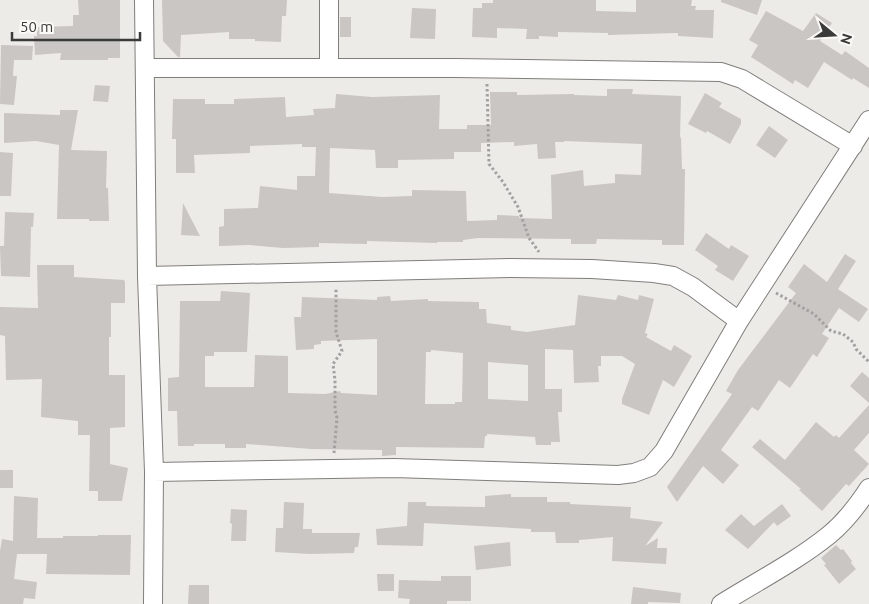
<svg xmlns="http://www.w3.org/2000/svg" width="869" height="604" viewBox="0 0 869 604" font-family="Ubuntu,sans-serif">
<style>
.building{fill:#c9c6c3;fill-rule:evenodd}
.lines{fill:none;stroke-linecap:round;stroke-linejoin:round}
.street-casing{stroke:#807e7b;stroke-width:20}
.path{stroke:#a2a19f;stroke-width:3;stroke-dasharray:2.5 2.5;stroke-linecap:butt}
.street{stroke:#fff;stroke-width:18}
</style>
<rect width="100%" height="100%" fill="#edebe8"/>
<path class="building" d="M78,0h42v58h-12v2h-48l1,-7 -26,2 -1,-19h3v-9l36,-1v-11h6z
M162,0h125l-1,16h-4l-1,26 -26,-1v-2h-26v-7l-48,3 -1,22h-2l-15,-16z
M493,0h103v11l40,1v-12h56l-1,6h5l-1,4h19l-1,28 -35,-2v-3l-70,2v-2l-50,-1v5l-19,-1v3h-13l1,-10 -30,-1v10l-25,-1 1,-29h9v-5h11z
M721,0h41l-5,15 -36,-13z
M412,8l24,1 -1,30 -25,-1z
M766,11l37,20 13,-18 16,10 -12,18 22,14 3,-4 24,17v20l-16,-10 -1,2 -28,-18 -16,26 -13,-8 -2,4 -42,-27 7,-12 -9,-5z
M340,17h11v20h-11z
M1,45l32,1 -1,14h-18l-1,16h4l-3,29 -14,-1z
M95,85l15,1 -2,16 -15,-1z
M607,89h26l-1,5 49,2 -1,43 1,-3 1,33h3l-1,76h-22v-5l-65,-1 -1,5h-25v-5l-93,-1 -15,2v2h-26v1l-70,-2v3l-48,-1v4l-36,1 -34,-3 -30,1v-19l5,-1v-17l34,-1 2,-22 37,4v-14h18l1,-29h-14v-3l-52,2v7l-56,2 1,18h-19v-34h-4l1,-40h32v5h29v-5l51,-2 1,20 28,-2 -1,-6 22,-1 1,-14 36,3 68,-2 -1,34h28v-4h24l-1,-33h27v3l57,-1v1l33,1zM564,141l78,3 -1,31 -26,-1v9l-31,3 -1,-16 -32,5 1,44 -33,-1v-2l-22,-1v5l-30,1 -1,-30 -54,-1v6l-30,1 -53,-4 1,-45 45,2 1,18h22v-8l56,-1v-7h27v-9l33,-1v4l23,-2 1,15 18,-1 -1,-16h9z
M705,93l17,10 -3,4 22,12v5l-11,20 -23,-13 -1,2 -18,-9z
M60,110h18l-7,40 36,1 -1,37h2l1,33h-20v-2h-32l2,-74 -23,-4 -32,2v-30l56,2z
M769,126l19,14 -13,18 -19,-13z
M0,152l13,1 -2,43h-11z
M183,203l17,33 -19,-1z
M5,212l29,1 -1,14h-2l-1,50 -29,-1 -1,-30h4z
M706,233l23,16 2,-4 18,11 -16,25 -18,-11 3,-4 -23,-16z
M845,254l11,7 -18,28 30,20 -9,13 -20,-14 -17,26 7,4 -12,19 -4,-3 -23,34 -11,-8 -21,31 -6,-4 -31,43 18,15 -16,19 -20,-18 -26,36 -10,-15 65,-93 -6,-3 12,-21 58,-77 -8,-6 16,-23 23,18z
M37,265h37v12l50,3 1,2v21h-14v34h-2v38h16v52l-15,1v36l18,4 -6,33h-24v-10h-9l1,-56h-12v-14l-37,-4 1,-38 -36,1 -1,-44 -5,-1v-28l38,1z
M221,291l29,2 -3,59h-33v4h-9v31h49l1,-32 33,1v37l37,1 15,-3 1,2 36,2v-56l-56,2v3l-7,1v4l-18,1 -2,-33h7l1,-20 75,3v-3l13,-1 1,5 37,-2v2l51,1v7h7l1,14 24,3v4l16,2 48,-7 3,-30 38,5 2,-5 20,5 1,-5 15,4 -9,34 3,1 -2,3 25,14 3,-6 18,11 -18,31 -11,-7 -14,35 -27,-11v-5l13,-35 -13,-8h-21v10h-3l1,16 -25,1 -1,-33 -28,-1v40h17v23h-4l2,30h-9v3h-15l-1,-8 -48,-3v2h-2l-1,12 -88,-1v8l-14,1v-6l-71,-1 -65,-5v4h-21v-4h-31v2h-16l-1,-35h-9v-33l11,-1 1,-76h40zM431,350l32,3 -1,49h-7v2h-30l1,-52h5zM488,362l40,3v36l-40,-2z
M862,372l7,6v25l-19,-17z
M869,405v28l-15,17 15,14 -20,22 -3,-2 -24,27 -23,-21 2,-1 -49,-42 8,-8 25,21 31,-38 18,15 2,-2 3,3z
M0,470h13v18h-13z
M511,494v3h36v5h23v2l61,3 -1,11 33,4 -18,24 13,-8 -1,10h10l-1,16 -54,-3 1,-24 -34,3v3h-23l-1,-11h-24v-3l-107,-6 -1,23 -46,-1 -1,-16 31,-3 1,-24h18v4l59,1v-11z
M14,496l24,2 -1,40h26v-2h35v-1h33l-1,40 -84,-1 1,-20h-30l-3,25 23,3 -2,17 -11,-1 -1,6h-23v-53l2,-12 11,2z
M284,502l20,1 -1,26h9v4h48l-2,14h-3l-1,6 -44,1 -35,-2 1,-24h7z
M782,504l9,12 -14,10 -3,-4 -26,27 -23,-19 16,-16 13,12z
M231,509l16,1 -1,31h-15l1,-17 -2,-1z
M510,542l1,24 -35,4 -2,-24z
M836,545l5,5 2,-1 9,12 -1,2 5,6 -17,15 -15,-19 2,-1 -5,-6z
M377,574h17v17h-16z
M441,576h30v25h-24v3h-38l1,-5 -12,-1 1,-18 42,1z
M189,585h20v19h-21z
M633,587l48,6 -1,10 -32,-1v2h-17z"/>
<g class="lines">
<g class="street-casing">
<path id="street" d="M144,0l3,276 7,196 -1,132
M146,68h309l266,4 21,7 111,67
M329,68v-68
M147,276l364,-8 81,1 62,4 19,3 20,11 46,34
M154,472l240,-4 224,7 16,-2 16,-6 14,-16 75,-130 130,-201
M721,604c35,-22 76,-43 108,-69 16,-13 29,-30 40,-47"/>
</g>
<path class="path" d="M487,84l2,80 14,18 15,25 11,31 10,14
M776,293l38,21 17,17 12,3 10,8 3,7 13,13
M334,453l3,-35 -2,-8v-30l-2,-16 9,-13 -6,-19v-43"/>
<use href="#street" class="street"/>
</g>
<g transform="translate(834 35) rotate(108)" stroke="#fbf9f5" stroke-width="4" paint-order="stroke">
<path d="M0-4L9 19L0 12L-9 19Z" fill="#3a3a38"/>
<text y="-8" font-size="14" font-weight="bold" text-anchor="middle" fill="#3a3a38">N</text>
</g>
<path d="M12 32v8h128v-8" fill="none" stroke="#3a3a38" stroke-width="2.5"/>
<text x="20" y="32" font-size="15" fill="#3a3a38" stroke="#fbf9f5" stroke-width="4" paint-order="stroke">50 m</text>
</svg>
